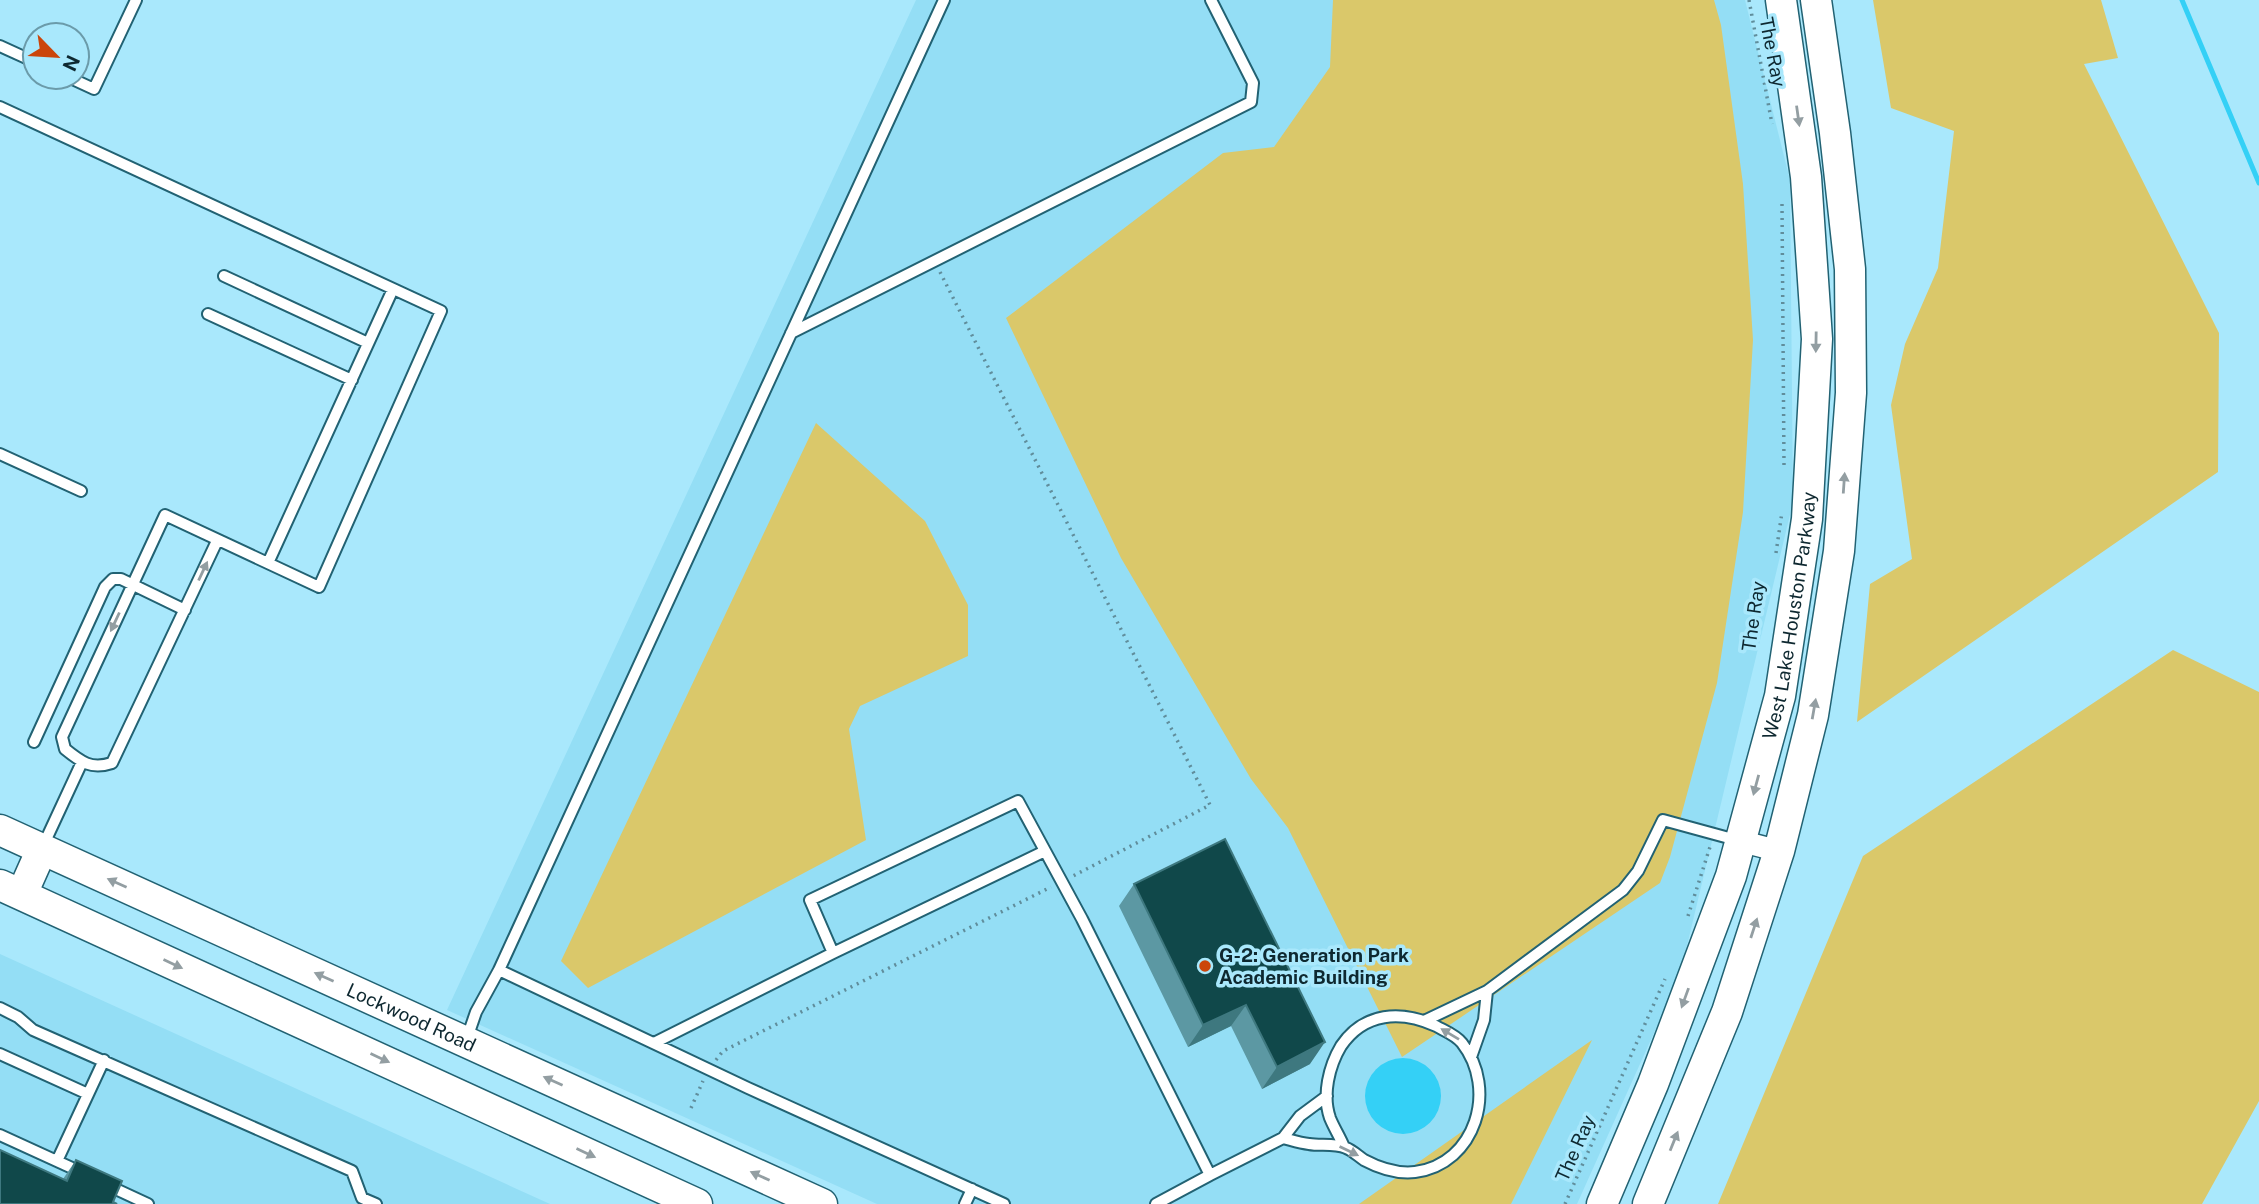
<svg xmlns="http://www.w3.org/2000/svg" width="2259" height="1204" viewBox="0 0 2259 1204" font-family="'Public Sans',sans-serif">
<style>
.built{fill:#94def5}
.green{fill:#dac86a}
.water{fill:#34d0f6}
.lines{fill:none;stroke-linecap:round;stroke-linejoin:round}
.stream{stroke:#34d0f6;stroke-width:5}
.lane-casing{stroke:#226273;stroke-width:14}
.street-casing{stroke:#226273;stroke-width:24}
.secondary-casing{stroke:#226273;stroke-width:33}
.path{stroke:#608d9b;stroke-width:3.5;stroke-dasharray:2 5;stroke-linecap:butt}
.lane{stroke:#fff;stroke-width:10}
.street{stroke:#fff;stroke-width:21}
.secondary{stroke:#fff;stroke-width:30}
.wall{fill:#5c98a3}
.shaded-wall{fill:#3e787f}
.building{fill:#10484a;stroke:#3e787f;stroke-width:2}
.oneway{fill:#939ea2}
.poi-dot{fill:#cb450a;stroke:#a9e8fc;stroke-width:2.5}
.labels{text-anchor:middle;stroke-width:7;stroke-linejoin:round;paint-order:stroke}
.street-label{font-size:19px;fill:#0e2830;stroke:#a9e8fc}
.poi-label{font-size:19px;font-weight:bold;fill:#0e2830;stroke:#a9e8fc;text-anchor:start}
</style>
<rect width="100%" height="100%" fill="#a9e8fc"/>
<path class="built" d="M916,0h829l45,180 3,322 -113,473 -103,229h-700l-430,-194z
M0,954l550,250h-550z"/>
<path class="green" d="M1333,0h381l7,25 22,159 10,156 -10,172 -26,171 -47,174 -10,26 -258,174 -114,-229 -37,-49 -130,-221 -115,-240 217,-165 51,-6 56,-80z
M1873,0h228l17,58 -34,6 135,269 -1,139 -361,250 13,-138 42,-25 -21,-154 14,-61 33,-76 16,-137 -63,-23z
M816,423l109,98 43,84v51l-108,50 -11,23 17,111 -278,148 -27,-27z
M2173,650l86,42v409l-57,103h-484l145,-348z
M1592,1040l-81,164h-152z"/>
<path class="water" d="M1365 1096a38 38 0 1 1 76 0a38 38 0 1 1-76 0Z"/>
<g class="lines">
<path class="stream" d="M2182,0l77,183"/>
<g class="lane-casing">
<path id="lane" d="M0,46l35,16
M68,77l26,12 42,-89
M0,107l441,204 -122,276 -154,-72 -103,222 3,12c16,13 26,21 47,14l105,-222
M224,276l144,67
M208,314l144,66
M791,333l460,-231 2,-19 -42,-83
M0,454l81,37
M268,563l125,-274
M34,742l71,-155 8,-8h8l64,31
M43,846l39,-84
M833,953l-23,-53 208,-99 64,118 128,256 -54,29
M499,970l445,-970
M0,1008l18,9 15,13 319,141 10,27 14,6
M1424,1021l63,-30 136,-101 15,-19 25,-51 77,21
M466,1041l10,-29 23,-42 249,118 256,116
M654,1043l179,-90 212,-102
M0,1054l88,40
M1471,1057l13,-37 3,-29
M0,1135l83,38
M1283,1138c8,2 17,5 26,6 11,2 26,-1 37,4 6,2 12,8 18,12 15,8 33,14 51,12 61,-8 83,-83 47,-129 -6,-8 -17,-12 -26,-17 -35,-16 -72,-14 -95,20 -12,20 -19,49 -11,72 4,10 10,19 14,29
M57,1161l47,-101
M1210,1175l73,-37 17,-22 27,-20
M107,1185l41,19
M965,1204l7,-15"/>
</g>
<g class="street-casing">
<path id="street" d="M1740,841l39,10"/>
</g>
<g class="secondary-casing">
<g id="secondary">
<path id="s1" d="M0,830l822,374"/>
<path d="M0,885l697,319"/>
<path d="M22,894l20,-45"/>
<path id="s2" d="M1602,1204l51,-120 78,-208 49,-180 27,-177 10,-180 -11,-162 -25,-177"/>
<path d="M1648,1204l79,-192 52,-161 34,-136 26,-164 12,-158 -1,-124 -15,-136 -19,-133"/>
</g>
</g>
<path class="path" d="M1749,0l23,124
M1782,204l2,262
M940,272l270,533 -137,71
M1776,553l6,-41
M1688,916l22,-69
M716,1060l7,-9 328,-164
M691,1108l12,-27
M1565,1204l100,-225"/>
<use href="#lane" class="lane"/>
<use href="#street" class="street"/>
<use href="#secondary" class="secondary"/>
</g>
<path class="wall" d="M1134,884l176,180 -48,25 -31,-63 -43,21 -69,-141z
M76,1160l37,42 -50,-23z"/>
<path class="shaded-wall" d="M1246,1005l-15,21 -43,21 15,-22z
M1325,1042l-15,22 -48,25 15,-22z"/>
<path class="building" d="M1225,839l100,203 -48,25 -31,-62 -43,20 -69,-141z
M0,1150l67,31 9,-21 46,21 -9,21 4,2h-117z"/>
<defs><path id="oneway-solid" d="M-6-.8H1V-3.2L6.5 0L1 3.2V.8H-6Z" transform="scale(1.75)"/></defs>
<g class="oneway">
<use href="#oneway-solid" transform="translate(1798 116) rotate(82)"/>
<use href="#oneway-solid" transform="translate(1816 342) rotate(91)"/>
<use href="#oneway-solid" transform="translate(1844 483) rotate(-86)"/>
<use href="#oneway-solid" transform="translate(203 571) rotate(-65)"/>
<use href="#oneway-solid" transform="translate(115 622) rotate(115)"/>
<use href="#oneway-solid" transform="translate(1814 709) rotate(-80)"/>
<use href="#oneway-solid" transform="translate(1756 785) rotate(105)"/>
<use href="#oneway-solid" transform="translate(117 883) rotate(-156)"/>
<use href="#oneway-solid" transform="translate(1754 928) rotate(-72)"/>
<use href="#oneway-solid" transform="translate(173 964) rotate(25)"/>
<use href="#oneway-solid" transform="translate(324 977) rotate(-156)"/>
<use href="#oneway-solid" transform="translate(1685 998) rotate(110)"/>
<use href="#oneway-solid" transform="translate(1450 1034) rotate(-149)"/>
<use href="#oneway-solid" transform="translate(380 1058) rotate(25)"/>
<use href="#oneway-solid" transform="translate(553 1081) rotate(-156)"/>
<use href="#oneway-solid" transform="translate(1674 1141) rotate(-68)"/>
<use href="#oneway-solid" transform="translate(1349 1151) rotate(26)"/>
<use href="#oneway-solid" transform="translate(586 1153) rotate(25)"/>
<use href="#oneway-solid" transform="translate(760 1176) rotate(-156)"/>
</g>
<circle class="poi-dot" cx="1205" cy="966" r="7"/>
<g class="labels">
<g class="street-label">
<text transform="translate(1773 52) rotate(79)" y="7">The Ray</text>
<text dy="7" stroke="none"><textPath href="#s2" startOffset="620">West Lake Houston Parkway</textPath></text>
<text transform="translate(1753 616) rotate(-82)" y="7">The Ray</text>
<text dy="7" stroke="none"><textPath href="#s1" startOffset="452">Lockwood Road</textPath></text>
<text transform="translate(1575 1148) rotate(-66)" y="7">The Ray</text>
</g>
<g class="poi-label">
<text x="1219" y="962">G-2: Generation Park<tspan x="1219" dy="22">Academic Building</tspan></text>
</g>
</g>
<g transform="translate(56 56) rotate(115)"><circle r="33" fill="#a9e8fc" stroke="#6b9baa" stroke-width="2"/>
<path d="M0-5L12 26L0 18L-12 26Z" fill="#cb450a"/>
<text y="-10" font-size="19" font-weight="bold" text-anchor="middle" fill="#0e2830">N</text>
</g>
</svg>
